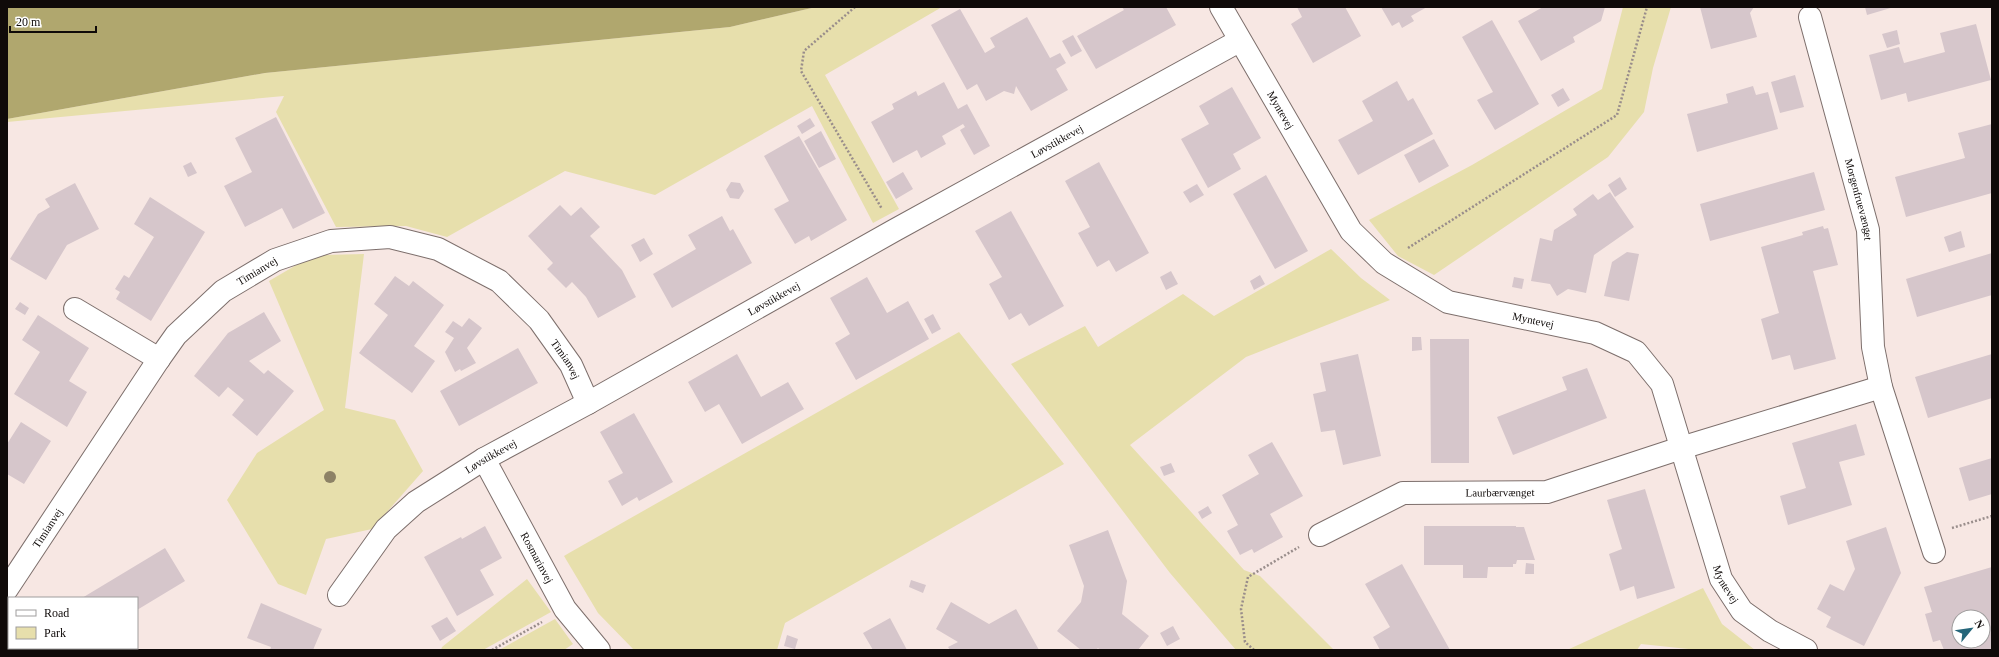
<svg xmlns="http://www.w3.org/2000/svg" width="1999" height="657" viewBox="0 0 1999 657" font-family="'Times New Roman',serif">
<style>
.green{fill:#e7dfac}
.forest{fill:#b0a76e}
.building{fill:#d6c6cb;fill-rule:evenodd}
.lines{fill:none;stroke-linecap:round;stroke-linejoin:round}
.minor-casing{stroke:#7d6f6c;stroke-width:24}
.path{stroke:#998d8b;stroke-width:2.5;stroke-dasharray:2 2;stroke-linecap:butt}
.minor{stroke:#fff;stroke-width:22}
.tree{fill:#8d8266}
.labels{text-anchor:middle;stroke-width:3;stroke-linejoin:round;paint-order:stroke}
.street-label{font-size:11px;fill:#0f0a09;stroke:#fff}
</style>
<rect width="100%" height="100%" fill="#f7e7e3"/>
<path class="green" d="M816,7h126l-117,68 74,134 -26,14 -61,-117 -157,89 -90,-24 -118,66 -41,-11 -70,1 -60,-115 8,-16 -277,26v-3l258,-46 465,-46z
M1623,7h48l-18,61 -9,44 -36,45 -174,118 -36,-19 -29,-36 103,-55 130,-76z
M1331,249l30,29 29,22 -144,57 -116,88 114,125 16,6 74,74h-98l-66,-77 -159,-209 74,-38 13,21 85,-53 31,22z
M364,254l-19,154 50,12 28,51 -51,58 -46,10 -20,56 -28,-11 -51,-84 30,-47 67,-43 -55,-129 29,-17 27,-9z
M959,332l105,132 -279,159 -8,27h-143l-36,-37 -34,-57 5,-3z
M527,579l24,33 -68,38h-42l1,-3z
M1703,588l19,36 33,26h-57l-57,-6 -4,6h-70z
M555,619l18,25 -9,6h-65z"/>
<path class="forest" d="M7,7h809l-86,20 -465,46 -258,46z"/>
<path class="building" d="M1122,7h44l10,18 -80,44 -19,-33 47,-26z
M1297,7h48l16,29 -48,27 -22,-39 11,-7z
M1381,7h46l-16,9 3,5 -12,7 -3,-6 -7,4z
M1543,7h62l-4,14 -28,16 2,5 -34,19 -23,-40z
M1700,7h54l-4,6 7,24 -46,12z
M1865,7h29l-27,8z
M960,9l25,44 10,-6 -5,-9 37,-21 23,41 10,-5 6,10 -10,6 12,21 -37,21 -15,-25 -2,8 -10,-3 -18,10 -9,-17 -10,6 -36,-65z
M1492,20l47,84 -44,26 -18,-30 16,-8 -31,-55z
M1976,24l15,56 -83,22 -2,-9 -25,7 -12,-45 30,-8 5,16 41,-11 -5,-19z
M1897,30l3,14 -13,4 -5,-14z
M1073,35l9,16 -11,6 -9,-16z
M1795,75l9,32 -24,6 -9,-31z
M1397,81l11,20 5,-3 20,36 -75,41 -20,-35 35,-19 -11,-20z
M944,82l14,27 9,-5 23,42 -16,9 -14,-25 5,-3 -2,-3 -21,12 4,8 -25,14 -4,-8 -24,13 -22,-41 23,-13 -2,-5 24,-13 2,5z
M1753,86l3,9 12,-3 10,37 -81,23 -10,-38 41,-11 -2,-9z
M1232,87l29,51 -28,16 8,15 -33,19 -27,-49 28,-15 -10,-18z
M1563,88l7,12 -12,7 -7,-12z
M276,117l49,96 -32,16 -11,-21 -37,19 -21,-41 28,-14 -17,-34z
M810,118l5,8 -13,8 -5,-8z
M1992,124v69l-86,24 -11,-40 70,-19 -7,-25z
M821,131l15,28 -17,9 -15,-27z
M799,136l48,84 -36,21 -2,-5 -14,8 -21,-35 15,-8 -25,-45z
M1434,139l15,27 -30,17 -15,-28z
M191,162l6,11 -9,4 -5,-11z
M1099,162l50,91 -33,19 -7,-12 -12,7 -19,-34 12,-6 -25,-46z
M903,172l10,17 -17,10 -10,-17z
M1814,172l11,38 -115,31 -10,-37z
M1266,175l42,76 -33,18 -42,-75z
M1620,177l7,12 -12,8 -7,-12z
M731,182l9,1 4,8 -5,8 -9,-1 -4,-8z
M75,183l24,46 -32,16 -21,35 -36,-21 28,-45 12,-7 -5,-8z
M1197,184l7,11 -14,8 -7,-11z
M1610,192l24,35 -40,28 -8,38 -18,-4 -11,7 -7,-12 -19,-3 9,-43 12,3 2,-11 23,-15 -4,-6 20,-15 5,6z
M150,197l55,35 -54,89 -35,-22 4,-7 -5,-3 9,-14 5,3 25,-41 -20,-13z
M560,205l11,11 10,-9 19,20 -10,9 32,34 14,27 -38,21 -12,-21 -14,-15 -6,6 -19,-19 6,-6 -25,-27z
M1011,211l53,95 -35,20 -8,-13 -12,7 -20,-36 13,-7 -27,-46z
M722,216l8,15 3,-2 19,34 -80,45 -19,-34 43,-25 -8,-14z
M1823,226l1,3 4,-1 10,37 -25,6 23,88 -42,11 -4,-15 -18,5 -11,-41 18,-6 -18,-66 42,-12 -1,-3z
M1961,231l4,16 -16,5 -5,-15z
M644,238l9,16 -13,8 -9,-17z
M1627,252l12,2 -10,47 -25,-5 8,-34z
M1992,253v42l-75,22 -11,-38z
M1171,271l7,13 -12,6 -6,-13z
M1260,275l5,9 -11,6 -4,-9z
M395,276l14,10 4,-5 31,24 -30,41 21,15 -23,32 -53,-40 29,-38 -14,-11z
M867,277l20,36 21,-12 21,38 -73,41 -21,-37 15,-9 -20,-36z
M1514,277l10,2 -2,10 -10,-2z
M20,302l9,6 -4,7 -10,-6z
M264,312l17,29 -32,20 15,13 4,-4 26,21 -37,45 -25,-21 12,-15 -16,-13 -9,10 -25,-21 34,-43z
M933,314l8,15 -9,5 -8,-15z
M38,315l51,33 -20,33 18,11 -20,35 -53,-33 26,-42 -18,-12z
M469,318l13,10 -15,20 9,15 -15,8 -1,-2 -5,3 -10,-20 9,-14 -9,-6 8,-11 9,6z
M1412,337h9l1,13 -10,1z
M1430,339h39v124h-38z
M518,348l20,35 -79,43 -19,-35z
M737,354l24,43 27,-15 16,27 -62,35 -23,-40 -14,8 -17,-30z
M1358,354l23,102 -38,9 -8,-35 -14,2 -8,-38 13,-3 -6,-28z
M1992,354v44l-64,20 -13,-41z
M1587,368l20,50 -94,37 -16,-38 70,-27 -5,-13z
M634,413l39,69 -34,19 -2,-4 -15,9 -14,-25 15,-8 -23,-41z
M21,422l30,19 -27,43 -17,-10v-30z
M1856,424l9,31 -26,7 13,43 -64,20 -8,-29 26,-8 -14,-45z
M1272,442l31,54 -33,18 13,23 -29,16 -2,-4 -12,6 -13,-24 11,-6 -16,-30 37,-21 -11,-19z
M1992,458v36l-23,7 -10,-33z
M1171,463l4,9 -11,4 -4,-9z
M1645,489l30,99 -38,11 -3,-13 -14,5 -11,-37 13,-5 -15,-49z
M1208,506l4,7 -10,6 -4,-7z
M485,526l17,32 -22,12 14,25 -37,21 -33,-59 37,-20 1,2z
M1424,526h92v1h8l11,33h-18l-1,4h-3v3h-25l-1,11h-24v-13h-39z
M1886,527l15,46 -37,73 -38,-19 5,-10 -14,-8 13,-25 14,7 11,-22 -9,-28z
M1108,530l19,51 -5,33 27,22 -11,14h-38l-2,-2 -2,2h-15l-24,-19 24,-29 3,-16 -15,-41z
M165,548l20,33 -48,29v-12h-55z
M1526,563l8,1v10h-9z
M1402,564l48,86h-70l-7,-13 17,-10 -25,-43z
M1992,567v83h-48l-4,-10 -7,2 -8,-28 7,-2 -8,-25zM1959,617h24v24h-24z
M911,580l15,5 -3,8 -14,-6z
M951,602l38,22 27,-15 23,41h-89l-2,-3 10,-5 -22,-13z
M261,603l61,26 -9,21h-43l1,-3 -24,-9z
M447,617l9,14 -16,10 -9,-15z
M890,618l17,32h-34l-10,-17z
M1173,626l7,13 -13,7 -7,-13z
M787,635l11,4 -3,10 -11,-3z
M88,648h42l2,2h-43z"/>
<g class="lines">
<g class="minor-casing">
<g id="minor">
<path id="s1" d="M1221,7l130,224 33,32 64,39 147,31 41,19 26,32 59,195 21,32 28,20 36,19"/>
<path id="s2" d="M1810,17l58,213 5,117 8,40 53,165"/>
<path d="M75,309l84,50"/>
<path id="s3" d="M484,459l81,150 34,41"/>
<path id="s4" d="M1320,535l83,-42 144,-1 134,-44 200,-61"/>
<path id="s5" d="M7,589l152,-230 17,-24 47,-44 52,-31 56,-19 59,-4 48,12 61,32 40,39 32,45 17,38"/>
<path id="s6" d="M339,595l47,-66 30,-27 68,-43 104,-56 307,-173 344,-189"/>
</g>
</g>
<path class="path" d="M855,7l-51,44 -3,20 81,138
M1408,248l209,-133 30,-108
M1952,528l40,-12
M492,650l50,-28
M1254,650l-9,-8 -4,-33 7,-32 51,-30"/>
<use href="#minor" class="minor"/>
</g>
<circle class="tree" cx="330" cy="477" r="6"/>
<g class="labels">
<g class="street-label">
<text dy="4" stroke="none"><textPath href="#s1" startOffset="119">Myntevej</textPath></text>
<text dy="4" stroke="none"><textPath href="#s6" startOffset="857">Løvstikkevej</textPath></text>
<text dy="4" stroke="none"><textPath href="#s2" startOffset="189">Morgenfruevænget</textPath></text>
<text dy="4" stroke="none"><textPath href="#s5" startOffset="409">Timianvej</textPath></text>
<text dy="4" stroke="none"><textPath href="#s6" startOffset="533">Løvstikkevej</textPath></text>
<text dy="4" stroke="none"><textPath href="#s1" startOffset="467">Myntevej</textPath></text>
<text dy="4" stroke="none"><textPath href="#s5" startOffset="770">Timianvej</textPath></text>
<text dy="4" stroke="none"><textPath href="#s6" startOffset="209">Løvstikkevej</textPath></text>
<text dy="4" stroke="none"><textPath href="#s4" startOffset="190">Laurbærvænget</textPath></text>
<text dy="4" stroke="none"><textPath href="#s5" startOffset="73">Timianvej</textPath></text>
<text dy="4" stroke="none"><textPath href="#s3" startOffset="112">Rosmarinvej</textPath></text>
<text dy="4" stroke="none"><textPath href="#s1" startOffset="827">Myntevej</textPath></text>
</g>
</g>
<rect width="1999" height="657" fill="none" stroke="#0f0a09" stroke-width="16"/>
<rect x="8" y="597" width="130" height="52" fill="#ffffff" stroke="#9f9d9d"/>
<rect x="16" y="610" width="20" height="6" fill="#ffffff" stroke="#9f9d9d"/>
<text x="44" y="617" font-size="12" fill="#0f0a09">Road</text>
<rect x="16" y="627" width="20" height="12" fill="#e7dfac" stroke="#9f9d9d"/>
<text x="44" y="637" font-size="12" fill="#0f0a09">Park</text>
<g transform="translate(1971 629) rotate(61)"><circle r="19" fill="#ffffff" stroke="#9f9d9d"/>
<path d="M0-3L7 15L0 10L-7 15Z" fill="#25667a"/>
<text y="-6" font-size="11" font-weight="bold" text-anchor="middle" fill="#0f0a09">N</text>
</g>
<path d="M10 26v6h86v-6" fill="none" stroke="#0f0a09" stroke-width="2"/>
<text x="16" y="26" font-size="12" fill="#0f0a09" stroke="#ffffff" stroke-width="3" paint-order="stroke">20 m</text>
</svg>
